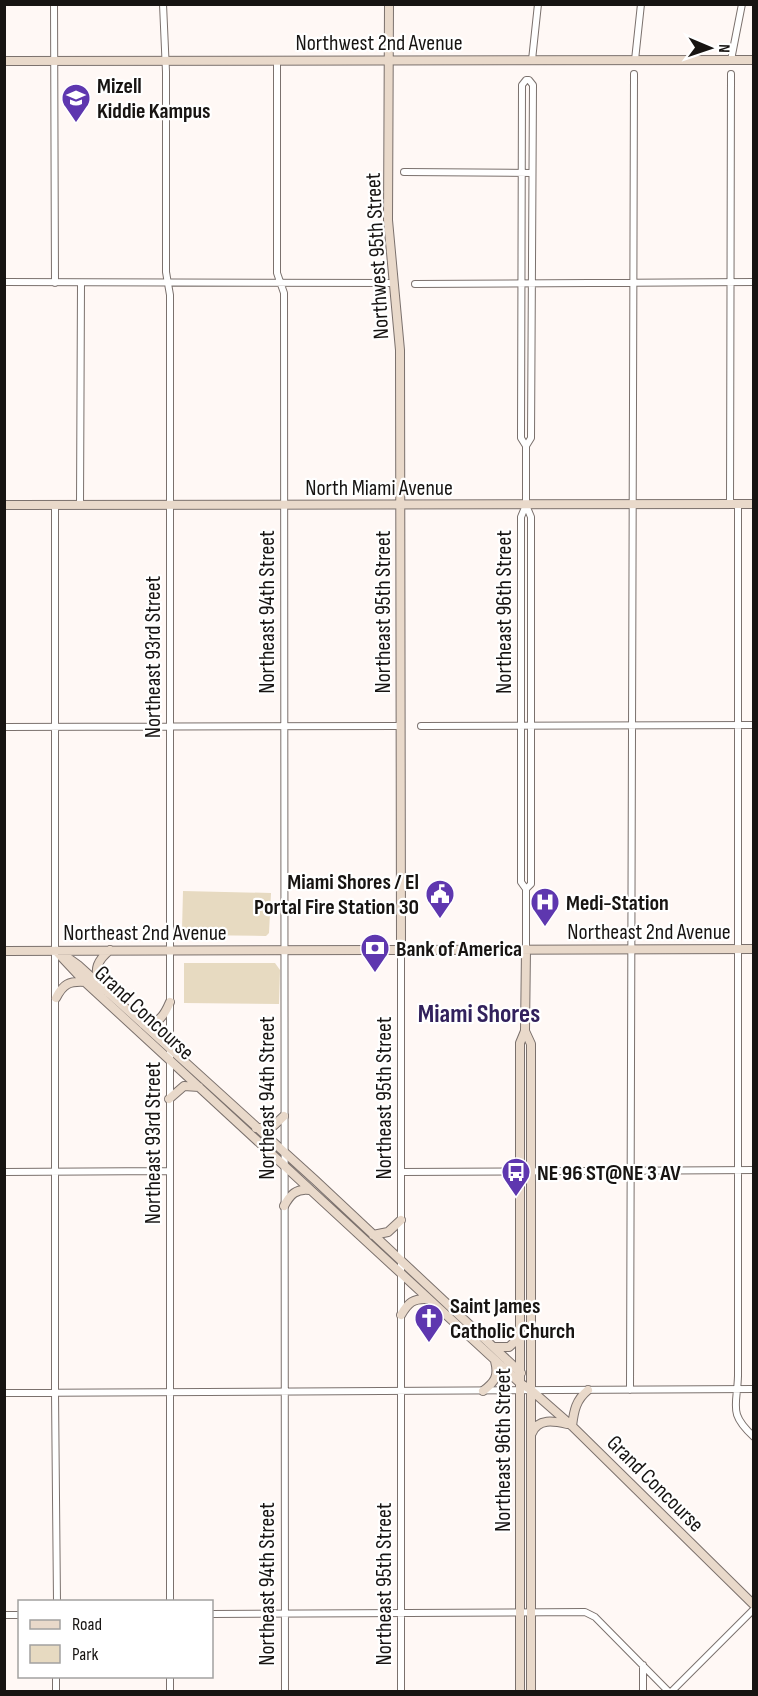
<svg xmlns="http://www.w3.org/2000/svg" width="758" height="1696" viewBox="0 0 758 1696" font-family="'Sofia Sans Condensed',sans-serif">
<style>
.green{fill:#e7dac1}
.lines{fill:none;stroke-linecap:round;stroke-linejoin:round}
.street-casing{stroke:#7b716d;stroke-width:8}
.secondary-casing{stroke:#7b716d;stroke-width:10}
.street{stroke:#fff;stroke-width:6}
.secondary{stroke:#e9d9ca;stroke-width:8}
.labels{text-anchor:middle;stroke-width:4.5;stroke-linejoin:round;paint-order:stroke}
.street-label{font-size:22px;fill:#171412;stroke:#fff}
.poi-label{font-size:22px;font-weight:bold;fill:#171412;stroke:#fff;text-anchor:start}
.quarter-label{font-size:26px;font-weight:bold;fill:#32215c;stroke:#fff}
</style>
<rect width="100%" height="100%" fill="#fff8f5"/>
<path class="green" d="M183,891l88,2 -2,40 -3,3 -77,-1 -7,-5z
M184,963h91l5,7 -1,34 -95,-1z"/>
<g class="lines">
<g class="street-casing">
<path id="street" d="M54,4l1,279
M163,4l3,68v200l4,23v1307
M277,60v213l7,20 1,1399
M532,60l6,-56
M635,60l6,-56
M731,60l11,-56
M404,172l128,1
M4,282l390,1
M415,284l339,-2
M526,446l5,-8 2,-353 -4,-5h-3l-4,5 -1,353 5,8v59l-5,12v365l5,7
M730,504l1,-430
M738,504v872c-1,31 -10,37 16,61
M55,505v888l2,209
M80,505l1,-222
M421,726l333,-1
M4,727l396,-1
M401,949v743
M526,949v-60l5,-5v-367l-5,-12
M4,1172l165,-1
M401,1172l353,-2
M630,1390l4,-1316
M4,1393l750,-4
M212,1614l373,-2 10,5 74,75
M4,1615h16
M56,1692v-16
M170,1692v-16
M643,1692v-27
M671,1692l83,-83"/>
</g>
<g class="secondary-casing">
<path id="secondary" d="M389,4l-1,216 12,130 1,599
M4,61l750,-1
M4,505l750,-1
M526,949l-1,82 6,13v648
M4,951l750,-2
M56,951l29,31 435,401 11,7 41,36 182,179
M64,955l14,10 237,215 206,193
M100,983c-7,-14 -2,-23 10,-33
M56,998c7,-14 13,-17 29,-16
M143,1024c16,0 21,-8 27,-22
M169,1099l15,-13 15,1
M256,1128h15l13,-12
M284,1206c6,-11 12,-18 26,-16
M373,1235l15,-3 13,-12
M401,1315c7,-12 12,-17 27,-16
M495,1347h14l11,-10
M483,1391c12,-9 16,-15 12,-30
M572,1426c2,-16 4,-26 16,-36
M532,1433c6,-15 22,-12 35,-9
M520,1692v-649l5,-12"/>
</g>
<use href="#street" class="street"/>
<use href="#secondary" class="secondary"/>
</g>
<defs>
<g id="school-pin" transform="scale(1.5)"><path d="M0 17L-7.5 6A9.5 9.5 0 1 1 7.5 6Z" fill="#5e37af" stroke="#fff"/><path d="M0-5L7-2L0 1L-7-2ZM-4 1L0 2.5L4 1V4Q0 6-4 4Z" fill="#fff"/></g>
<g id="civic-pin" transform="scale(1.5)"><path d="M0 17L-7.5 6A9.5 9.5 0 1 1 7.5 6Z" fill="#5e37af" stroke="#fff"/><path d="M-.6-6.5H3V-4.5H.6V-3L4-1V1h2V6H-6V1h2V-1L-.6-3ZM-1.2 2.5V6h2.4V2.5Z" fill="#fff"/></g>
<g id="hospital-pin" transform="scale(1.5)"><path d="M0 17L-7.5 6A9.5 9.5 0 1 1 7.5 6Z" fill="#5e37af" stroke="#fff"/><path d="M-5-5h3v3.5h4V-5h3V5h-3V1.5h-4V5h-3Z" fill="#fff"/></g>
<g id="bank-pin" transform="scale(1.5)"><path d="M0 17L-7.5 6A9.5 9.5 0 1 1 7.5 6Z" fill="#5e37af" stroke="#fff"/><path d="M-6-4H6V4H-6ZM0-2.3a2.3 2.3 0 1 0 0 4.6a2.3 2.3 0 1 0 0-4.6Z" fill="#fff"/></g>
<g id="bus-pin" transform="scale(1.5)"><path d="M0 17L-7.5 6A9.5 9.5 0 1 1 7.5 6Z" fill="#5e37af" stroke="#fff"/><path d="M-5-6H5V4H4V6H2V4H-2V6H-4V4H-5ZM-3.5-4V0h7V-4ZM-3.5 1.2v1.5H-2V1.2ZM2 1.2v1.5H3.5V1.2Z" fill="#fff"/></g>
<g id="church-pin" transform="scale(1.5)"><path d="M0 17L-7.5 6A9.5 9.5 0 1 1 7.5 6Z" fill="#5e37af" stroke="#fff"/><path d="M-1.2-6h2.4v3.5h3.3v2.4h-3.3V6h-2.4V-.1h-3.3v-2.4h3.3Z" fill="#fff"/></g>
</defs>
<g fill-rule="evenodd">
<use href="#school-pin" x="76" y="98"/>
<use href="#civic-pin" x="440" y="894"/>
<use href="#hospital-pin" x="545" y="902"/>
<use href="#bank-pin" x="375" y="948"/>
<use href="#bus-pin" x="516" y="1172"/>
<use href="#church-pin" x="429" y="1318"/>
</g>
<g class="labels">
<g class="street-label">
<text x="379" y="50">Northwest 2nd Avenue</text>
<text transform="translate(376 256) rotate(-93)" y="8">Northwest 95th Street</text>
<text x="379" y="495">North Miami Avenue</text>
<text transform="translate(266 612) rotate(-90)" y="8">Northeast 94th Street</text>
<text transform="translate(382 612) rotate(-90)" y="8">Northeast 95th Street</text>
<text transform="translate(503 612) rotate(-90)" y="8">Northeast 96th Street</text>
<text transform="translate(152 657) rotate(-90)" y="8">Northeast 93rd Street</text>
<text x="649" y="939">Northeast 2nd Avenue</text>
<text x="145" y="940">Northeast 2nd Avenue</text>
<text transform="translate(145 1012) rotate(43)" y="8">Grand Concourse</text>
<text transform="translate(266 1098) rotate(-90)" y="8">Northeast 94th Street</text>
<text transform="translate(383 1098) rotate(-90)" y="8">Northeast 95th Street</text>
<text transform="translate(152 1143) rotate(-90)" y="8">Northeast 93rd Street</text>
<text transform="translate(502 1450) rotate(-90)" y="8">Northeast 96th Street</text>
<text transform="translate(656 1483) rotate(45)" y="8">Grand Concourse</text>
<text transform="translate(266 1584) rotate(-90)" y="8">Northeast 94th Street</text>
<text transform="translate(383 1584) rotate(-90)" y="8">Northeast 95th Street</text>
</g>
<g class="poi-label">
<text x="97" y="93">Mizell<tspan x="97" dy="25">Kiddie Kampus</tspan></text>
<text x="419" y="889" text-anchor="end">Miami Shores / El<tspan x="419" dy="25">Portal Fire Station 30</tspan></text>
<text x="566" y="910">Medi-Station</text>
<text x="396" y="956">Bank of America</text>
<text x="537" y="1180">NE 96 ST@NE 3 AV</text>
<text x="450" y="1313">Saint James<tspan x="450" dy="25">Catholic Church</tspan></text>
</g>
<g class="quarter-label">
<text x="479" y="1022">Miami Shores</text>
</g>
</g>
<rect width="758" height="1696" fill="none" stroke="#171412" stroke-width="12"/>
<rect x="18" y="1600" width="195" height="78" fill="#ffffff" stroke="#a2a1a0" stroke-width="1.5"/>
<rect x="30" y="1620" width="30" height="9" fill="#e9d9ca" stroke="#a2a1a0" stroke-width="1.5"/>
<text x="72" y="1630" font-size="18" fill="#171412">Road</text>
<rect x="30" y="1645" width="30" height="18" fill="#e7dac1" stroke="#a2a1a0" stroke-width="1.5"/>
<text x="72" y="1660" font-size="18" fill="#171412">Park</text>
<g transform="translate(710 48) rotate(92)" stroke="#ffffff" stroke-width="4.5" paint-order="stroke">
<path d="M0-4.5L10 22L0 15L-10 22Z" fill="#171412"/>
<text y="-9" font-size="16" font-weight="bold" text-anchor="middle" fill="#171412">N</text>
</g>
</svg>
